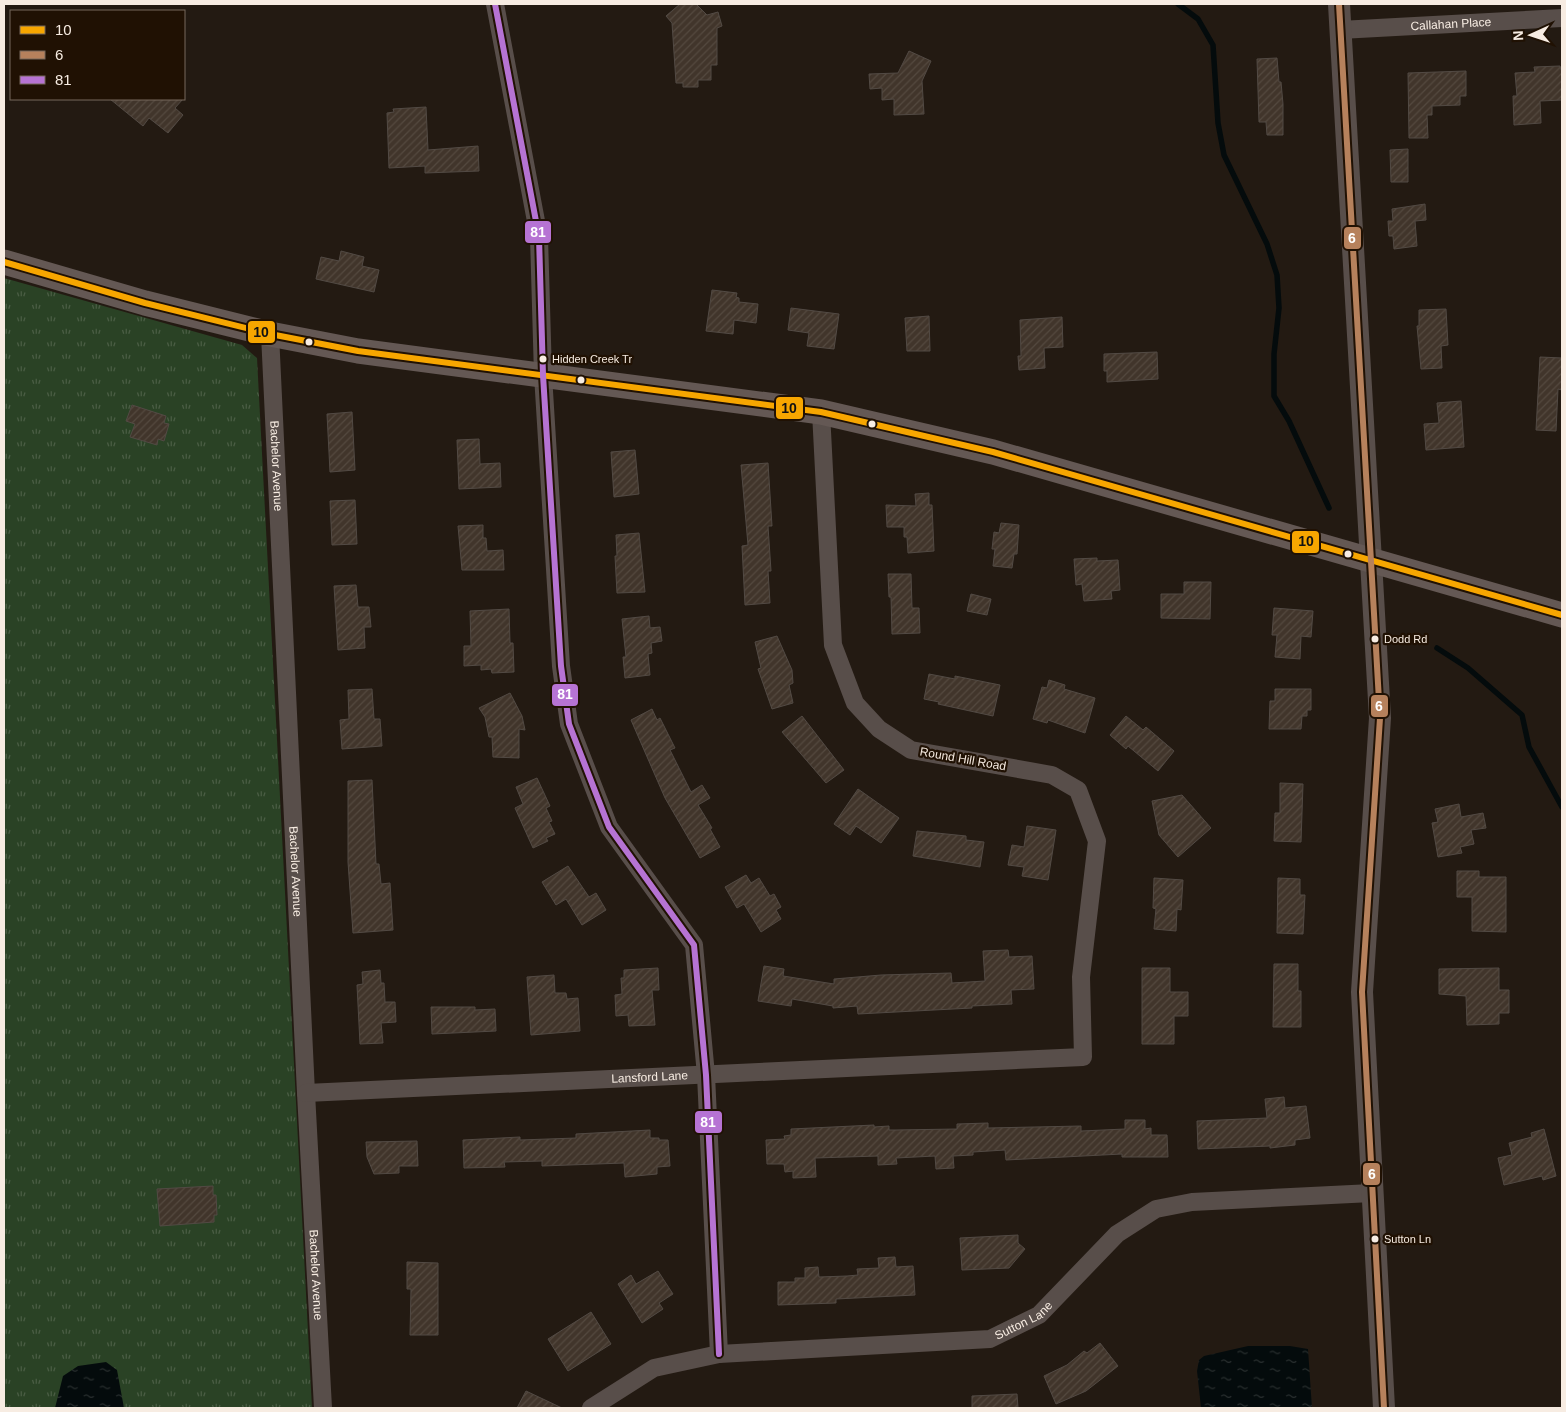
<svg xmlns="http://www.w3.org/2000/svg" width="1566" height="1412" viewBox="0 0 1566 1412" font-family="Arial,sans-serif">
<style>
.grass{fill:url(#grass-tufts)}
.water{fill:url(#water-ripples)}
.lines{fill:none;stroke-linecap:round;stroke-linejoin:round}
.stream{stroke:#040b0c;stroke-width:5.5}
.building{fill:url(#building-hatch);stroke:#524a44}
.minor{stroke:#584e4a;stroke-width:18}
.tertiary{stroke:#584e4a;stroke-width:22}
.secondary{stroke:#645854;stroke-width:25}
.bus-1-casing{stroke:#201103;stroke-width:10}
.bus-2-casing{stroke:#201103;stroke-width:10}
.bus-3-casing{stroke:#201103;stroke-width:10}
.bus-1{stroke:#f7a600;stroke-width:6}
.bus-2{stroke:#b6815c;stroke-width:6}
.bus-3{stroke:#b673d3;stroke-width:6}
.bus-dot{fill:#f7ece2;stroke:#201103;stroke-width:2}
.labels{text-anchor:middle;stroke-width:4.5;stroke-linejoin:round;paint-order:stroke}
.bus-label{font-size:11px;fill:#f7ece2;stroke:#201103;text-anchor:start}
.street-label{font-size:12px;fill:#f7ece2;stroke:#201103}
.line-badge{stroke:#201103;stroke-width:2}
.badge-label{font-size:14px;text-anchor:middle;font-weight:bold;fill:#fff}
.pale-badge-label{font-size:14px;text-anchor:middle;font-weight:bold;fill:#111}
</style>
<defs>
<pattern id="grass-tufts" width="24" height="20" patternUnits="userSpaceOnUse" patternTransform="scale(1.25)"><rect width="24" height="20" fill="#2a4225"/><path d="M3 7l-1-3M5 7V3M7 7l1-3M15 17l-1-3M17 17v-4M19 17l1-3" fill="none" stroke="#4a5d44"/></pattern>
<pattern id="water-ripples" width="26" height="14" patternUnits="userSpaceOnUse" patternTransform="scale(1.25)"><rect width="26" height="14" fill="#040b0c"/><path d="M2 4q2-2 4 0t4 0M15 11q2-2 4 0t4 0" fill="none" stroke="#292f2f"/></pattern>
<pattern id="building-hatch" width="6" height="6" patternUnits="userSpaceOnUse" patternTransform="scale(1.25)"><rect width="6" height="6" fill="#41352b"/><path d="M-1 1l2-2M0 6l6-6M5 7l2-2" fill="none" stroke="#54493f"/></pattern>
</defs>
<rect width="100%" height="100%" fill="#231a12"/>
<path class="grass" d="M4,278l238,67 15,13 55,1050h-308z"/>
<path class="water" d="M1248,1346h42l18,3 4,59h-111l-4,-37 2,-11 5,-4z
M106,1362l11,8 7,38h-69l8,-32 15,-10z"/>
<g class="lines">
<path class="stream" d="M1178,4l20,15 15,26 5,78 6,32 43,89 10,31 2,33 -5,46v42l15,25 40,87
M1437,648l31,20 54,47 7,32 33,60"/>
</g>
<path class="building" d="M680,4h16l11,11 11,-3 4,14 -5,2v37h-6v15h-13v7h-15v-4h-7l-4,-60 -6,-7z
M909,51l22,10 -9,20 2,33 -30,1v-16l-12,1v-12l-12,1 -1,-15 29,-1z
M1277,58l2,24h2l2,22v31h-16l-1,-13h-7l-2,-63z
M1560,66l1,4h1v30l-22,1 1,22 -27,2 -1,-29h4l-2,-23 20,-1 -1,-5z
M1466,71v25h-6v9l-28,1v9h-5l1,23h-19l-1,-65z
M110,99h73l-8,9 8,7 -15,18 -19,-15 -6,8z
M426,107l2,43 50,-4 1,25 -54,2v-7l-36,2 -2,-55 7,-1 -1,-3z
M1408,149v33h-17l-1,-32z
M1425,204l1,16 -11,1 2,25 -23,3 -1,-13h-4l-1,-15h5l-1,-12z
M341,251l23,6 -2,9 17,4 -5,22 -58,-13 5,-22 18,4z
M712,290l25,3 -1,4 3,1v4l19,2 -2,19 -22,-3 -1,14 -27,-3z
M791,308l48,6 -5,35 -27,-3 2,-13 -21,-3z
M1446,309l2,36 -7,1 1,22 -21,1 -4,-43h2v-16z
M929,316l1,35h-23l-2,-33z
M1062,317l1,30 -19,1 1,20 -26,2 -1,-14h3l-1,-36z
M1157,352l1,27 -51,3v-11h-3v-17z
M1540,357l22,1v32l-4,-1 -2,42 -20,-1z
M1461,401l3,46 -38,3 -2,-26 15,-1 -2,-20z
M132,405l34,11 -2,7 5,1 -5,17 -6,-2 -1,6 -27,-8 5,-13 -9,-3z
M352,412l3,58 -25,2 -3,-58z
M479,439l1,25 20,-1 1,24 -42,2 -2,-49z
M635,450l4,44 -25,3 -3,-45z
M768,463l4,63h-4l3,45h-3l2,32 -25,2 -3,-59 6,-1 -7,-80z
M929,493v12h3l2,46 -26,2 -1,-16h-3v-10h-17l-1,-22 30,1 -1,-12z
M355,500l2,44 -25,1 -2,-44z
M1001,523l18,2 -2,29h-3l-2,14 -19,-2 2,-17h-3l2,-17 5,1z
M483,525v13h3l1,13 16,-1 1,20h-42l-4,-44z
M639,533l6,59 -28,1 -2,-37h2l-1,-21z
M1097,558v3l21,-1 2,30 -9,1 1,8 -28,2 -2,-17 -6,1 -2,-26z
M888,574h23l1,34h7l1,25 -28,1 -1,-37h-2z
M1184,582h27l-1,37 -49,-1v-24h23z
M356,585l2,22h11l2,20h-7l1,21 -27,2 -4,-64z
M971,594l20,5 -4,16 -20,-4z
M1274,608l39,3 -2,26 -10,-1 -1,23 -25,-2 2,-22h-5z
M509,609l1,34h3l1,29 -22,1 -1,-4 -10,1v-5l-17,1v-20h7l-1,-35z
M649,616l1,12 10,-1 2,14 -11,2 1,10 -4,1 2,21 -25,3 -2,-21h3l-4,-38z
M777,636l15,34 1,13 -4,2 4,18 -21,6 -14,-40 3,-1 -6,-26z
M929,674l26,5v-3l45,9 -7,31 -55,-12 1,-2 -15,-3z
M1049,680l16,5 -1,4 31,9 -10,35 -37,-13 -1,3 -14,-4 9,-32 5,1z
M372,689l2,30h6l2,27 -40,3 -2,-29 9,-1 -1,-29z
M1275,689h36v21h-4v6h-5l-1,13h-32l1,-28h5z
M510,693l12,23 3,14 -6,-1v29l-26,-1 -1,-20h-3l-4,-20 -6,-9z
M652,709l5,11 3,-2 15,30 -5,2 21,42 11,-7 8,13 -12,7 14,23 -2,1 10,18 -20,11 -35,-60 -34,-78z
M802,716l42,54 -18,13 -44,-51z
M1126,716l17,14 3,-3 28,24 -16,20 -30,-25 -2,3 -16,-14z
M537,778l13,28 -4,2 6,13 -3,1 6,12 -9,4 2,3 -15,7 -18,-40 8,-4 -7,-17z
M372,780l4,84h3l2,20 9,-1 3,47 -40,3 -5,-71v-81z
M1280,783l23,1 -2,58 -27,-1 1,-28h5z
M858,789l41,29 -18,25 -25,-17 -6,9 -16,-11z
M1182,795l29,33 -33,29 -19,-22 -7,-34z
M1459,804l2,13 22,-4 3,15 -15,2 3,14 -14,3 2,6 -24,4 -6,-34 6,-1 -3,-13z
M1027,826l29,4 -8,50 -26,-4 2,-9 -16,-2 4,-20 12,2z
M917,831l49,5v4l18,2 -4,25 -67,-11z
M568,866l21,31 7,-4 10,17 -24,15 -16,-26 -10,6 -14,-23z
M1457,871h22v6h27v55l-34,-1v-34h-15z
M746,875l5,8 8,-5 11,18 4,-2 7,13 -5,3 5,9 -20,13 -17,-28 -7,4 -12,-21z
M1154,878l29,2 -2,30 -4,-1 -1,22 -22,-2 2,-20 -3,-1z
M1278,878l22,1v16h5l-2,39 -26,-1z
M1008,950l1,7 23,-1 2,33 -23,1 1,14 -40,2v2l-114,6 -1,-8 -24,2v-2l-41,-7 -1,7 -33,-5 6,-35 20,3 -1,7 51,8v-5l47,-4 70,-2 1,10 33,-2 -2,-30z
M1274,964h24v27h3v36h-28z
M658,968l1,22h-7l3,35 -26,1 -1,-11 -12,1 -1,-21 7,-1 -1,-16h3v-8z
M1142,968h28v24h18v24h-14v28h-32z
M1499,968v22h10v23h-10v11l-32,1 -1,-29 -27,-2v-25z
M380,970l1,13h3l1,19h10l1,20 -15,1 2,20 -23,1 -3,-59 6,-1 -1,-12z
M554,975l1,18h11l1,6 11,-1 2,33 -49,4 -4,-58z
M431,1007h44v3l20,-1 1,22 -64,3z
M1284,1097l1,11 21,-2 4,32 -15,2v5l-25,3v-2l-72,3 -1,-28 70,-3 -2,-19z
M1125,1120h20v9l6,-1v7h16l1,22h-46v-3l-116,6 -1,-10 -32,2v3l-20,1 1,12 -18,1 -1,-13 -39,2 1,6 -19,1v-9l-63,2 1,19 -23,1v-7l-8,1 -1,-8h-17l-1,-24 19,-1 -1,-3 7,-1v-6l83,-4v2l15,-1v4h6l62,-1v-5l31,-1v5l93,-2v5l44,-2z
M1544,1129l12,47 -13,4 -1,-4 -38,9 -6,-27 14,-3 -3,-12 23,-6 -1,-4z
M650,1130v8h9v2h9l2,26 -13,1v7l-32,3 -1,-14 -82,3v-5l-38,1 1,5 -41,1 -1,-28 57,-3v3l56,-2v-4z
M417,1141l1,25h-19v7l-25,1 -7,-17 -1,-15z
M213,1186v9h3l1,20h-3v7l-54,4 -3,-37z
M1018,1235v8l7,6 -16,19 -47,2 -2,-32z
M895,1257l1,10 17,-1 2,29 -79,4v4l-58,2v-23h17v-4h10v-10l13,-1 1,10 28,-1 11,-1 -1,-6 22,-1 -1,-10z
M407,1262l31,1v72h-28l1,-46h-4z
M658,1271l15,23 -14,9 4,6 -21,14 -24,-39 13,-9 5,9z
M591,1312l20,32 -43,27 -20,-32z
M1100,1343l18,23 -32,25 -30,13 -12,-28 23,-11 17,-14 3,2z
M526,1391l36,17h-45z
M1017,1394l1,14h-46v-12z"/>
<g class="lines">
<g class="minor">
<path d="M495,4l44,233 4,138 18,291 8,58 40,103 85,118 12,130 13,279"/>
<path id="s1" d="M1340,30l222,-12"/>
<path id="s2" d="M270,334l36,759 17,315"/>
<path id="s3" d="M306,1093l777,-36 -2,-80 16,-136 -19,-51 -26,-15 -141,-25 -32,-21 -24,-26 -22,-58 -12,-233"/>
<path id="s4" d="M591,1408l63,-40 65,-14 271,-15 49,-24 78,-81 39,-25 36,-7 180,-9"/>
</g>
<path class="tertiary" d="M1339,4l41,714 -18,274 22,416"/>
<path class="secondary" d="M4,262l141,41 125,31 88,17 463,61 172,40 569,163"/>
<g class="bus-1-casing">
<path id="bus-1" d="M4,262l141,41 125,31 88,17 463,61 172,40 569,163"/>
</g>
<g class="bus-2-casing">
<path id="bus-2" d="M1339,4l41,714 -18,274 22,416"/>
</g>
<g class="bus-3-casing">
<path id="bus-3" d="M495,4l44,233 4,138 18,291 8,58 40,103 85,118 12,130 13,279"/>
</g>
<use href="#bus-1" class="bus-1"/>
<use href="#bus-2" class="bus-2"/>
<use href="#bus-3" class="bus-3"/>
</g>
<g class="bus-dot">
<circle cx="309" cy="342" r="4.5"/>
<circle cx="543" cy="359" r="4.5"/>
<circle cx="581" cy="380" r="4.5"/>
<circle cx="872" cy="424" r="4.5"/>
<circle cx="1348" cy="554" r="4.5"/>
<circle cx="1375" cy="639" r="4.5"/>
<circle cx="1375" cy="1239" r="4.5"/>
</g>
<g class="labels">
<g class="bus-label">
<text x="552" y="363">Hidden Creek Tr</text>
<text x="1384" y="643">Dodd Rd</text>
<text x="1384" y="1243">Sutton Ln</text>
</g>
<g class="street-label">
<text dy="4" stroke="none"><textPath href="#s1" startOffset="111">Callahan Place</textPath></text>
<text dy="4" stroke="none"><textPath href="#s2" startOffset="132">Bachelor Avenue</textPath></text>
<text transform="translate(963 759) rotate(10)" y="4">Round Hill Road</text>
<text dy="4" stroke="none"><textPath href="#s2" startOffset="538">Bachelor Avenue</textPath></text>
<text dy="4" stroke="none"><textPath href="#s3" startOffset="344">Lansford Lane</textPath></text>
<text dy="4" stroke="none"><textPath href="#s2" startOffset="942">Bachelor Avenue</textPath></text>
<text dy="4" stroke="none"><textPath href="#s4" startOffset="451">Sutton Lane</textPath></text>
</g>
</g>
<g class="line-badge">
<rect x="524" y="220" width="28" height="24" rx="5" fill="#b673d3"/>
<rect x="1343" y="226" width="19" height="24" rx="5" fill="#b6815c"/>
<rect x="247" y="320" width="29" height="24" rx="5" fill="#f7a600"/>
<rect x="775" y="396" width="29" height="24" rx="5" fill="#f7a600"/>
<rect x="1291" y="530" width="29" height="24" rx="5" fill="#f7a600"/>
<rect x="551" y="683" width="28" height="24" rx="5" fill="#b673d3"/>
<rect x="1370" y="694" width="19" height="24" rx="5" fill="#b6815c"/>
<rect x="694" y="1110" width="29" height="24" rx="5" fill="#b673d3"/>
<rect x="1362" y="1162" width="19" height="24" rx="5" fill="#b6815c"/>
</g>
<g class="badge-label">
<text x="538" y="237">81</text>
<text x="1352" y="243">6</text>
<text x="565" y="699">81</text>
<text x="1379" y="711">6</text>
<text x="708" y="1127">81</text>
<text x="1372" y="1179">6</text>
</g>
<g class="pale-badge-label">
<text x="261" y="337">10</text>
<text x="789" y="413">10</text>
<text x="1306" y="546">10</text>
</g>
<rect width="1566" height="1412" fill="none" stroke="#f7ece2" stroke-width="10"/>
<rect x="10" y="10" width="175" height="90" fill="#201103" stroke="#76695c"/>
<rect x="20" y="26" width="25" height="8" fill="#f7a600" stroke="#76695c"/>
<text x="55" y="35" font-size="15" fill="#f7ece2">10</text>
<rect x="20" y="51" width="25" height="8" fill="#b6815c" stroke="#76695c"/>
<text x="55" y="60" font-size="15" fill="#f7ece2">6</text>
<rect x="20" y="76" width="25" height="8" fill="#b673d3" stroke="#76695c"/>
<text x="55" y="85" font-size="15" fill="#f7ece2">81</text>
<g transform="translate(1531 35) rotate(267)" stroke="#201103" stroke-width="4" paint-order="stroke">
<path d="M0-4L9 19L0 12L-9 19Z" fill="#f7ece2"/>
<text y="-8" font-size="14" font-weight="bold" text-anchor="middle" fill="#f7ece2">N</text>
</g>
</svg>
